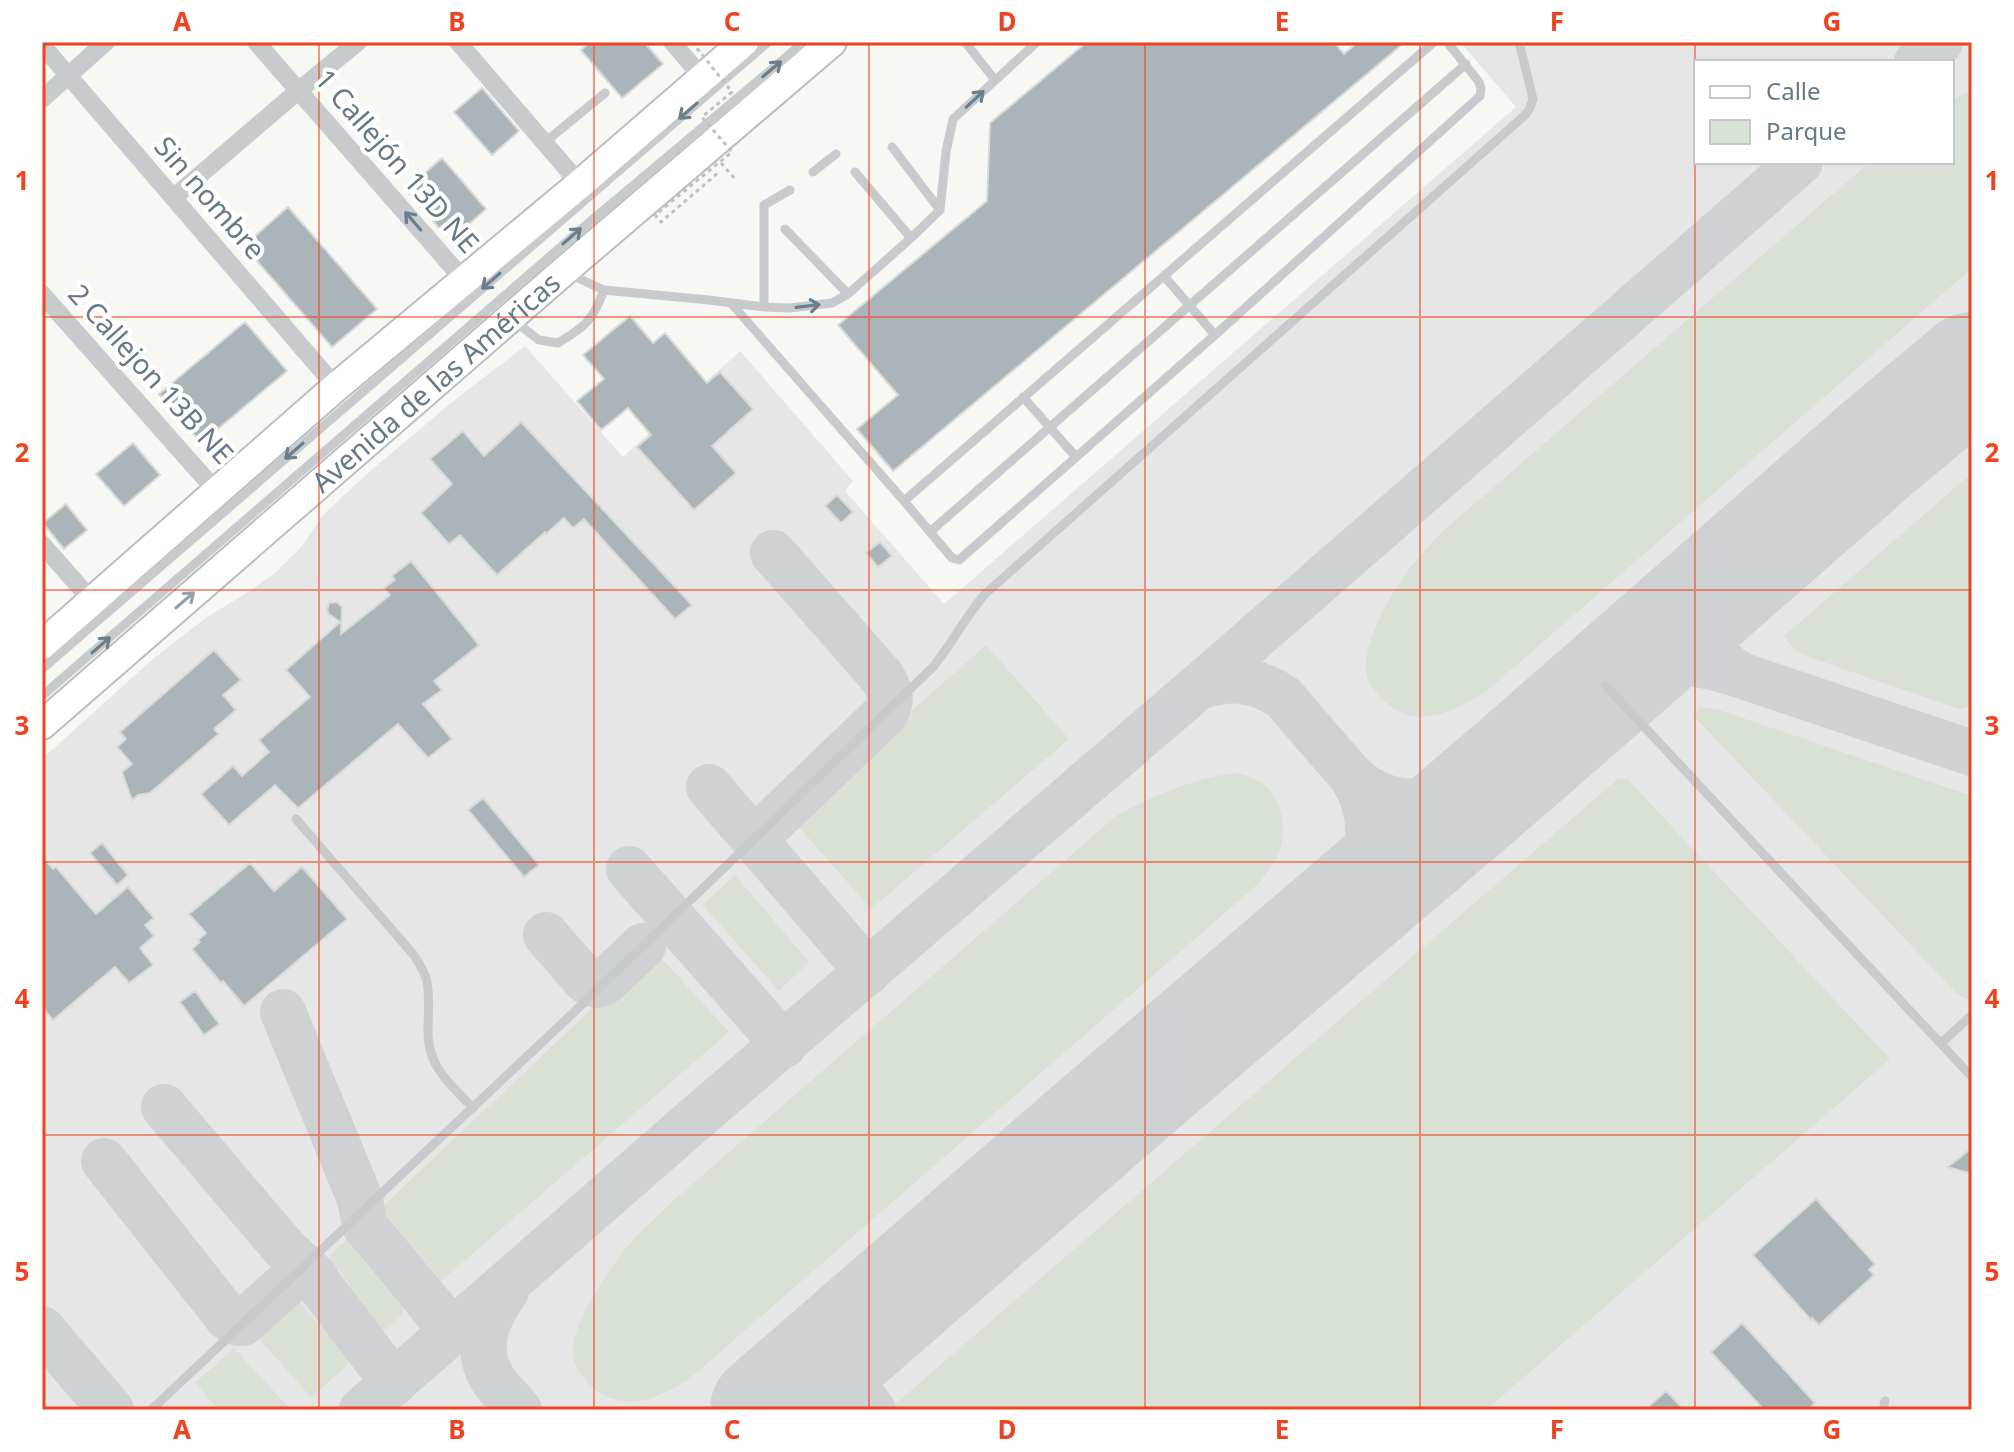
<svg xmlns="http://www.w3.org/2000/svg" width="2014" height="1452" viewBox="0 0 2014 1452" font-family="'Noto Sans',sans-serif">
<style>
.built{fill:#e5e6e5;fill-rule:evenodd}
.green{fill:#d9e0d5}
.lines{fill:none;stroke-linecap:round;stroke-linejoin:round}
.taxiway{stroke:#ced2d2;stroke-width:46}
.runway{stroke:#ced2d2;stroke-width:114}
.building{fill:#abb4b9;stroke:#d9d9d7;stroke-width:2}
.primary-casing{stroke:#babec2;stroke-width:32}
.path{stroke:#bec1c3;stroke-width:3;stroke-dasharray:4 4;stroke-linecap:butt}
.service{stroke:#c7cbce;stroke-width:9}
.minor{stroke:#c7cbce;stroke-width:18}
.primary{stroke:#fff;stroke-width:28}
.path-bridge{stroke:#bec1c3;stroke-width:3;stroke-dasharray:4 4;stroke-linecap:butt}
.oneway{stroke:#6a7d8b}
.oneway2{stroke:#93a1ab}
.grid{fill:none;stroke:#ed441f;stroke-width:2;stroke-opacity:0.55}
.labels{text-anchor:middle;stroke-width:8;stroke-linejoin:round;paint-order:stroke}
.street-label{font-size:28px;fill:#657987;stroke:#fff}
.neatline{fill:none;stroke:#ed441f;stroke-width:3}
.grid-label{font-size:26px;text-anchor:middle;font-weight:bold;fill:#ed441f}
</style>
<rect width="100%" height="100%" fill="#f7f7f4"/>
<path class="built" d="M1460,42h512v1368h-1930v-651l112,-101 53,-41 35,-21 33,-23 27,-27 21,-31 46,-43 88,-74 68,-52 98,111 117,-106 113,130 -8,10 99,113 572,-497zM1696,62h256v100h-256z"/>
<path class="green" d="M1972,90v178l-484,422c-34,21 -71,43 -106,9 -11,-11 -18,-20 -16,-37 3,-30 28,-75 48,-99 9,-11 19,-21 29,-32l427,-369h82v-62z
M1972,473v230l-5,4 -8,2 -153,-53c-10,-5 -16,-10 -22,-20z
M986,645l83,94 -198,170 -80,-91z
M1700,708l16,1 256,87v205l-15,-7 -264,-279z
M1237,773c6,2 13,3 18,6 26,14 34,48 24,73 -5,12 -13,22 -21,32l-570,496c-27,16 -55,31 -86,14 -13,-8 -26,-22 -29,-38 -4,-28 33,-82 50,-104 15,-19 34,-35 51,-52l442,-384c34,-19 83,-40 121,-43z
M1619,778l9,2 262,279 -404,351h-589l-4,-4z
M735,875l74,87 -30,29 -76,-86z
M654,950l75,82 -288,249 -60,-73z
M350,1237l1,9 52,63v5l-16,16 -6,-1 -52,-73z
M293,1295l59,66 -41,36 -59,-66z
M234,1348l57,62h-72l-24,-27z"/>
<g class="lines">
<path class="taxiway" d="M1917,62l23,-20
M1729,580c-19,23 -29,59 -5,83 5,5 11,8 16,12l232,78
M1606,686c46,-33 84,-27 134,-11
M1197,688c31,-12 59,-10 87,10 16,19 32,37 48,56 10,11 19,23 30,31 49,35 105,9 150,-17
M709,787l159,185
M766,853l-5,-11 5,-14 119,-114c8,-14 5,-24 -3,-37l-109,-124
M629,869l155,176
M1326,928c35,-47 61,-95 26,-151
M546,935l40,46 11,4 9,-4 37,-35
M283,1012l77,187 5,27 88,106
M164,1107l121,142 31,29 2,5 76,100
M104,1161l124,157 11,5h4l41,-37
M506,1291c-19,26 -33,60 -12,90 7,10 17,19 25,29
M42,1329l69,81
M829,1356l44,54
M362,1410l324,-283 511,-439 603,-526"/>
<path class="runway" d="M767,1410l364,-316 381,-326 367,-321 93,-78"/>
</g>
<path class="building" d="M590,42h54l19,22 -41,34 -41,-48z
M1087,42h247l10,12 14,-12h47l-512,429 -36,-42 41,-34 -60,-70 149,-124 3,-78z
M482,88l37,43 -27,24 -38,-43z
M442,158l44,51 -27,24 -10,-1 -9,-3 -34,-39z
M288,207l89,102 -45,38 -88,-101z
M630,316l23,27 12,-10 42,50 13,-11 33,37 -41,37 24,27 -42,37 -57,-63 14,-12 -23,-27 -27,22 -24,-29 27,-22 -21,-24z
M245,322l42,49 -86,72 -42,-49z
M521,422l171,183 -17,14 -91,-100 -11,9 -9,-10 -18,16 -1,-2 -48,43 -37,-40 -11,9 -28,-31 31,-29 -22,-25 33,-28 21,25z
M133,443l27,32 -36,31 -28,-32z
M837,495l16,17 -12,11 -16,-17z
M66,504l21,26 -23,19 -21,-26z
M880,542l12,14 -14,11 -12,-14z
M411,561l68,84 -45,36 8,9 -19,14 29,35 -24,19 -30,-34 -100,84 -23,-23 -46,40 -28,-31 32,-28 9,10 27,-24 -10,-12 51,-43 -24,-27 54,-48 -11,-8 -2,-4 2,-7 8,-1 5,5 -1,27 49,-39 -6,-7 11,-8 -3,-4z
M214,650l27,30 -18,15 13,15 -22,19 5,5 -69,59 -12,2 -6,5 -10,-28 10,-8 -15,-17 9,-8 -6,-7z
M483,798l56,67 -15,12 -56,-67z
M102,843l26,32 -11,10 -27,-32z
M42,856l11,13 3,-2 40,47 32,-27 26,31 -9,7 9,11 -14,12 13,17 -24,18 -14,-16 -62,53 -11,-13z
M250,863l24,28 28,-24 45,52 -103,87 -21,-25 -2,2 -29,-34 8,-7 -2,-2 8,-7 -17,-19z
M195,991l24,33 -15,11 -24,-33z
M1972,1148v26l-24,-7z
M1816,1199l59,65 -6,6 5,5 -55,50 -7,-7 -1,2 -58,-65z
M1742,1323l73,80 -8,7h-43l-53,-58z
M1666,1391l18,19h-39z"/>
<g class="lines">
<g class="primary-casing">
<g id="primary">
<path d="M42,645l294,-258 244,-203 164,-142"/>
<path id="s1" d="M42,725l521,-453 269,-230"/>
</g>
</g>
<path class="path" d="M721,163l14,16"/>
<path class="service" d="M965,42l30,38
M1434,42l-530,459 48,57 7,2 256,-225 265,-239 1,-7 -2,-7 -32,-40
M544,143l61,-50
M892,147l48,63
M813,172l23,-18
M855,172l56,66
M785,229l63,65
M567,273l37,17 105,10 55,7 25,1 43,-5 16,-9 63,-56 29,-28 6,-58 7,-33 84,-77
M1164,276l51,59
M731,303l173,198
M764,307v-102l26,-15
M513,320l26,20 19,3c27,-16 35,-23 46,-53
M1023,397l53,60
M931,531l535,-467
M42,669l726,-627
M1606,686l366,391
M42,696l543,-470 219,-184
M296,819l117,135c6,9 12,18 14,28 5,25 -4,53 6,76 7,19 26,35 40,50
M1941,1043l31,-28
M151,1410l420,-395 362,-348c19,-23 32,-50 52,-73l540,-479 4,-5 4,-11 -14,-57
M1883,1410l2,-9"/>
<path class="minor" d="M256,42l208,238
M458,42l122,142
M672,42l31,36
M42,45l294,342
M42,99l64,-57
M173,198l125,-107 60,-49
M42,294l175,198
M42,544l50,57"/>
<use href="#primary" class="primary"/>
<path class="path-bridge" d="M692,42l40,50 -30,25 30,35 -77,63 6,7 58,-50"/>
</g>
<defs><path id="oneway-shaft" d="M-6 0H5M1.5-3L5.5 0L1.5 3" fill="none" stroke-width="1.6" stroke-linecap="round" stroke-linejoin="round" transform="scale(2)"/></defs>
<g class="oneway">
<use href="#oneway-shaft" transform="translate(772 69) rotate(-40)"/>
<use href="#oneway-shaft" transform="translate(975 99) rotate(-43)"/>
<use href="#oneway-shaft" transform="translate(688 111) rotate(139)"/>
<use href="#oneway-shaft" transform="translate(413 221) rotate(-131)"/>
<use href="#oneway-shaft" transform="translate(572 236) rotate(-41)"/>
<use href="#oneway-shaft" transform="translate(491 281) rotate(139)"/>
<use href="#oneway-shaft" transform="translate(808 306) rotate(-7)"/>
<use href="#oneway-shaft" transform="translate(294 451) rotate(139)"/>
<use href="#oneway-shaft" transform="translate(101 645) rotate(-41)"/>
</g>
<use class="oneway2" href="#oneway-shaft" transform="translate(185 600) rotate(-41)"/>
<path class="grid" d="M319,42v1368M594,42v1368M869,42v1368M1145,42v1368M1420,42v1368M1695,42v1368M42,317h1930M42,590h1930M42,862h1930M42,1135h1930"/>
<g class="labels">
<g class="street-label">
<text transform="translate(397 161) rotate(49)" y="10">1 Callejón 13D NE</text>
<text transform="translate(210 198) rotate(49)" y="10">Sin nombre</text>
<text transform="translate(151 374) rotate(48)" y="10">2 Callejon 13B NE</text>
<text dy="10" stroke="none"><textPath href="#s1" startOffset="522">Avenida de las Américas</textPath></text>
</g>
</g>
<rect width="2014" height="1452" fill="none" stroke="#ffffff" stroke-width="88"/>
<rect x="1694" y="60" width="260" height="104" fill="#ffffff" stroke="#c1c9cf" stroke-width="2"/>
<rect x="1710" y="86" width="40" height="12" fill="#ffffff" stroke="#c1c9cf" stroke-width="2"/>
<text x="1766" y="100" font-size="24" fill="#657987">Calle</text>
<rect x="1710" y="120" width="40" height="24" fill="#d9e0d5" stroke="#c1c9cf" stroke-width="2"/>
<text x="1766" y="140" font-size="24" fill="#657987">Parque</text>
<rect x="44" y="44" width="1926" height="1364" class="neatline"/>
<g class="grid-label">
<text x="182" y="31">A</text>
<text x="457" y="31">B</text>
<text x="732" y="31">C</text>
<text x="1007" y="31">D</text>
<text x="1282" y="31">E</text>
<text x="1557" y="31">F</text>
<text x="1832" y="31">G</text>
<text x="22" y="190">1</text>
<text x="1992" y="190">1</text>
<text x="22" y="462">2</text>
<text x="1992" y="462">2</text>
<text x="22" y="735">3</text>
<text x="1992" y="735">3</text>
<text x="22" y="1008">4</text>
<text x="1992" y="1008">4</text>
<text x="22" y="1281">5</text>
<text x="1992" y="1281">5</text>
<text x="182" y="1439">A</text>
<text x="457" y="1439">B</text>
<text x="732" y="1439">C</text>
<text x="1007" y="1439">D</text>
<text x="1282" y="1439">E</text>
<text x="1557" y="1439">F</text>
<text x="1832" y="1439">G</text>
</g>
</svg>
